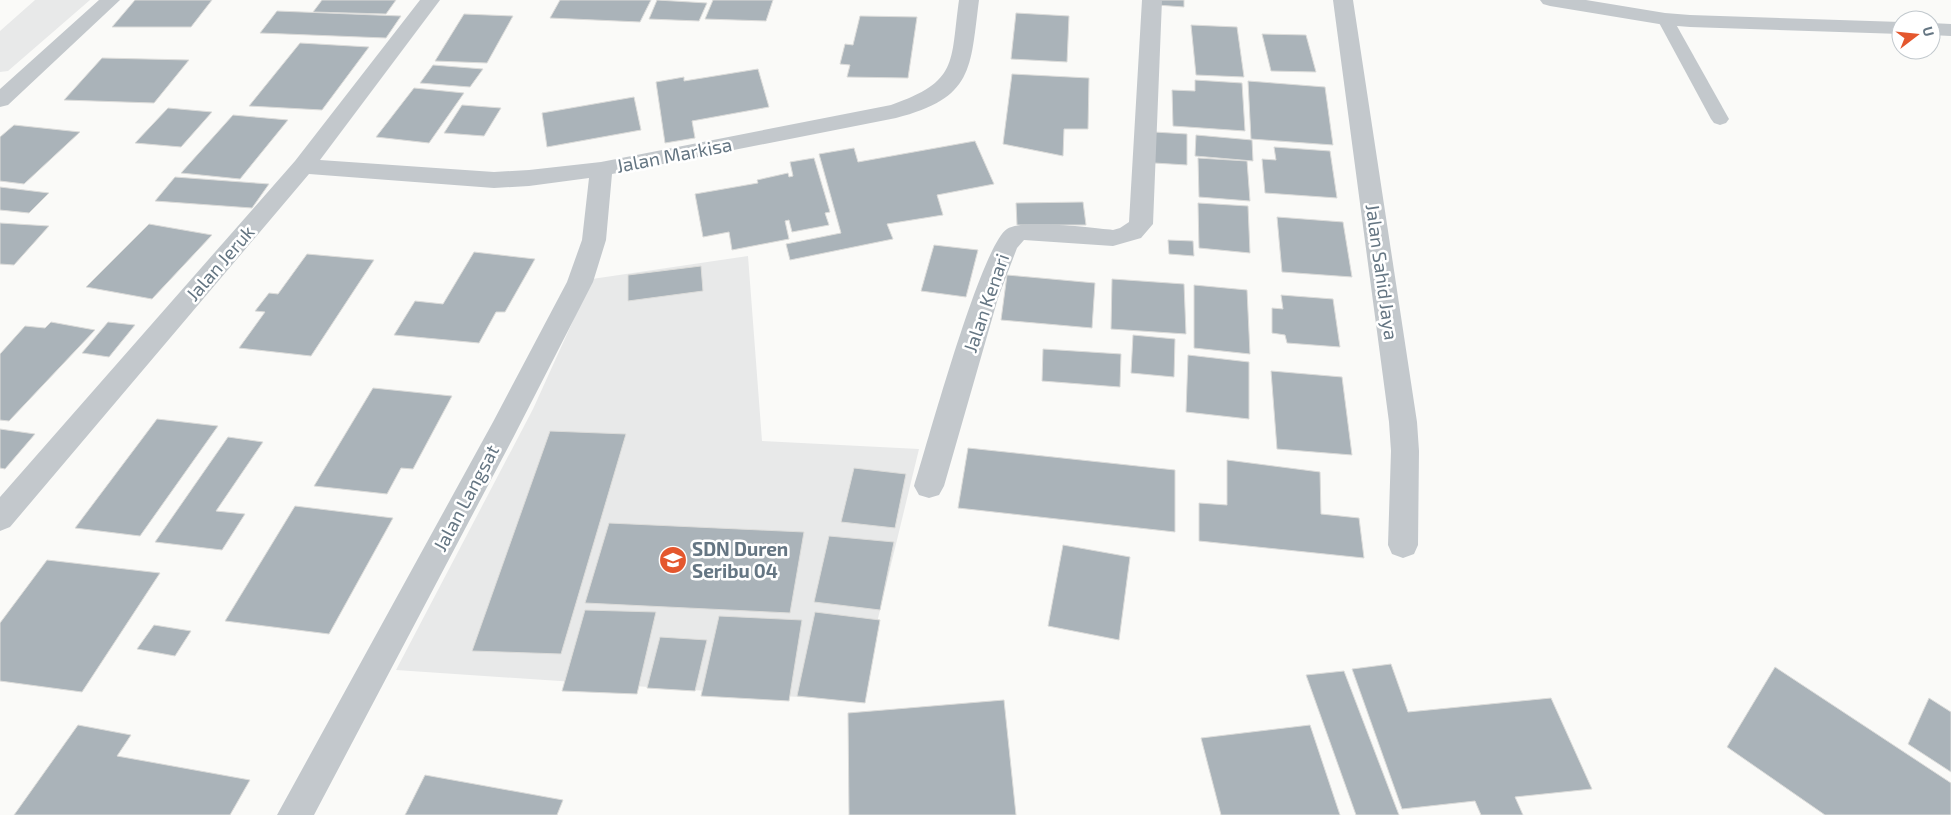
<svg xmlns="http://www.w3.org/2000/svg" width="1951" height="815" viewBox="0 0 1951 815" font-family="'Exo 2',sans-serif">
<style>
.built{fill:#e8e9e9}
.building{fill:#aab3b9;stroke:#dcdcda}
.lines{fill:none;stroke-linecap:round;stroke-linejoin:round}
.service{fill:#c3c8cc;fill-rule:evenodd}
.minor{fill:#c3c8cc;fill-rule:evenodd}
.labels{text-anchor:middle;stroke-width:5;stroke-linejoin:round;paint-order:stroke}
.street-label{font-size:19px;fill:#657683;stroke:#fff}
.poi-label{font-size:19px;font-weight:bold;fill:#657683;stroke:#fff;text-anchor:start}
</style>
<rect width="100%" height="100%" fill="#fafaf8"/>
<path class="built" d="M35,0h55l-82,71 -8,1v-41z
M748,256l14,185 157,8 -61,252 -462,-31 137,-261 59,-130z"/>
<path class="building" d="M135,0h77l-21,27h-79z
M322,0h74l-10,14 -73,-2z
M560,0h91l-11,22 -90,-4z
M657,0l50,3 -8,18 -50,-2z
M713,0h60l-7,21 -61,-2z
M1158,0h26v7l-27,-2z
M277,11l124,5 -15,22 -126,-5z
M1016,13l53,3 -2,46 -56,-3z
M464,14l49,2 -26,47 -52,-2z
M860,16l57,1 -9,61 -61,-1 3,-12 -10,-1 5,-20 8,1z
M1191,25l46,2 7,50 -48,-2z
M1262,34l44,1 10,37 -45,-1z
M300,43l69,4 -47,63 -73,-4z
M102,58l87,2 -35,43 -90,-3z
M433,65l50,4 -13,18 -50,-4z
M758,69l11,38 -77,14 3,17 -30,5 -9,-61 28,-5v4z
M1012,74l77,4 -1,51h-24l-1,27 -60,-12z
M1195,80l47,3 3,48 -72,-5 -1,-36 23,1z
M1248,81l77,6 8,58 -82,-6z
M414,88l50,5 -35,50 -53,-6z
M634,97l7,33 -94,17 -5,-34z
M462,105l39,3 -17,28 -40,-3z
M168,108l44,4 -31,35 -46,-4z
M233,115l55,5 -48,59 -59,-6z
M14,125l66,7 -56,52 -24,-3v-44z
M1154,132l33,2v31l-33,-2z
M1196,135l56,5 1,21 -58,-5z
M975,141l19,43 -57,11 6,20 -56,9 6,15 -103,21 -4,-16 55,-11 -22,-79 35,-6 4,14z
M1274,147l56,4 7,47 -72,-5 -3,-34 14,1z
M814,158l16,54 -5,1 4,12 -37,7 -3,-12 -4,1 4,18 -57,11 -3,-18 -26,5 -8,-43 63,-11 -1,-3 31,-7 1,4 4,-1 -3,-14z
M1198,158l49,3 3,40 -51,-4z
M175,177l94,7 -17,24 -97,-7z
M0,187l49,6 -20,20 -29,-3z
M1083,202l3,23h-69l-1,-22z
M1198,203l50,3 2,47 -51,-5z
M1277,217l66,5 9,55 -70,-5z
M0,223l49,3 -35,39 -14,-1z
M149,224l63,11 -60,64 -66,-12z
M1168,240l25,1 1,15 -25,-2z
M934,245l44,5 -12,47 -45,-6z
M474,252l61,7 -30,53h-9l-17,31 -85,-8 21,-34 28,3z
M307,254l67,6 -63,96 -72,-8 26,-36 -10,-1 14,-18 9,1z
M701,266l2,25 -75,10v-26z
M1007,275l88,8 -3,45 -91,-8z
M1112,279l72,5 2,50 -75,-5z
M1194,285l53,5 3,64 -56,-6z
M1281,295l52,4 7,48 -53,-4 -2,-8 -13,-2v-25l11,1z
M51,322l44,8 -86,91 -9,-1v-66l25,-28 20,2z
M108,322l27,3 -26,32 -27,-4z
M1133,335l42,4 -1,38 -43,-4z
M1043,349l78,5 -1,33 -78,-6z
M1188,355l61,7v57l-63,-7z
M1271,371l71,6 10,78 -75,-6z
M373,388l79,8 -39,73 -12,-1 -14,26 -73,-8z
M157,419l61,7 -78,110 -65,-8z
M0,429l35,5 -30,35 -5,-1z
M550,431l76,3 -65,220 -89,-3z
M228,437l35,5 -47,69 29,3 -23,36 -67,-8z
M968,448l207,22v62l-217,-24z
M1227,460l93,12 1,42 38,4 5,40 -165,-17v-38l28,2z
M854,468l52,6 -11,54 -54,-6z
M295,506l98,12 -64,116 -104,-13z
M609,523l195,9 -14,81 -205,-10z
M829,536l65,6 -14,68 -66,-8z
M1063,545l67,12 -11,83 -71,-14z
M47,560l113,13 -78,119 -82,-11v-58z
M585,610l71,2 -19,82 -75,-3z
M815,612l65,8 -15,83 -68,-7z
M719,616l83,4 -13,81 -88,-5z
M154,625l37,6 -16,25 -38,-7z
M660,637l47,3 -12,51 -48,-3z
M1391,664l17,48 143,-14 41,91 -77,8 8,18h-42l-6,-14 -73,8 -50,-140z
M1775,667l176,116v32h-126l-98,-68z
M1344,671l55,144h-43l-50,-140z
M1929,698l22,14v60l-43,-28z
M1004,700l12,115h-167l-1,-102z
M78,725l53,10 -14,21 133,24 -20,35h-216z
M1310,725l30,90h-119l-20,-77z
M425,775l138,25 -6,15h-152z"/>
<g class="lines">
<path class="service" d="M1665,14l6,2 2,3 56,100 -3,4 -6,2 -6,-2 -3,-4 -54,-100 2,-3z"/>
<path class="minor" d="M99,0h21l-112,105 -8,2v-18z
M420,0h20l-120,160 174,12 35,-2 72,-8 290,-57c68,-24 59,-41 68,-105h20c-9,69 -5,98 -83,118l-284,56 -6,66 -13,42 -80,156 -199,377h-37l216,-393 74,-140 15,-42 7,-62 -60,8 -35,2 -185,-14 -299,353 -10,4v-34l295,-336z
M1142,0h20l-9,224 -12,14 -28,8 -89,-6 -7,8 -19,50 -54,188 -5,9 -10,3 -10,-3 -5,-9c13,-41 67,-240 93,-257 15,-10 85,-1 106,1l7,-2 9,-6z
M1333,0h20l64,422 2,29 -1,94 -4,9 -11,4 -11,-4 -4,-9 3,-94 -2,-29z
M1540,0h46l79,13 25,2 211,7v12l-211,-7 -25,-2 -115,-19 -7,-2z
M1931,23l20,1v12l-20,-1z"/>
</g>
<defs>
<g id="school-disc" transform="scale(1.4375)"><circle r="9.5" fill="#e4572e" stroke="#fff"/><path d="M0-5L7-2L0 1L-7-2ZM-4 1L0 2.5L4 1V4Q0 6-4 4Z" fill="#fff"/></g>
</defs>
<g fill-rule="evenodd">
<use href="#school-disc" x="673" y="560"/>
</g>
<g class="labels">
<g class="street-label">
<text transform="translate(674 155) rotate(-11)" y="7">Jalan Markisa</text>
<text transform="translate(220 263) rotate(-49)" y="7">Jalan Jeruk</text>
<text transform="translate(1382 272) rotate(82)" y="7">Jalan Sahid Jaya</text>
<text transform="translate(986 303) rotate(-71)" y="7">Jalan Kenari</text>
<text transform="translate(466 498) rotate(-62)" y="7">Jalan Langsat</text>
</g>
<g class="poi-label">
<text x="692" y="556">SDN Duren<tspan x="692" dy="22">Seribu 04</tspan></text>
</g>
</g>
<g transform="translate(1916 35) rotate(74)"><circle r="24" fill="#ffffff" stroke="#c1c8cd"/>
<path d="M0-4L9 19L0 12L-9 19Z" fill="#e4572e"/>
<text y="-8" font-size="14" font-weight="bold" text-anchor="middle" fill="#657683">U</text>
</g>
</svg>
